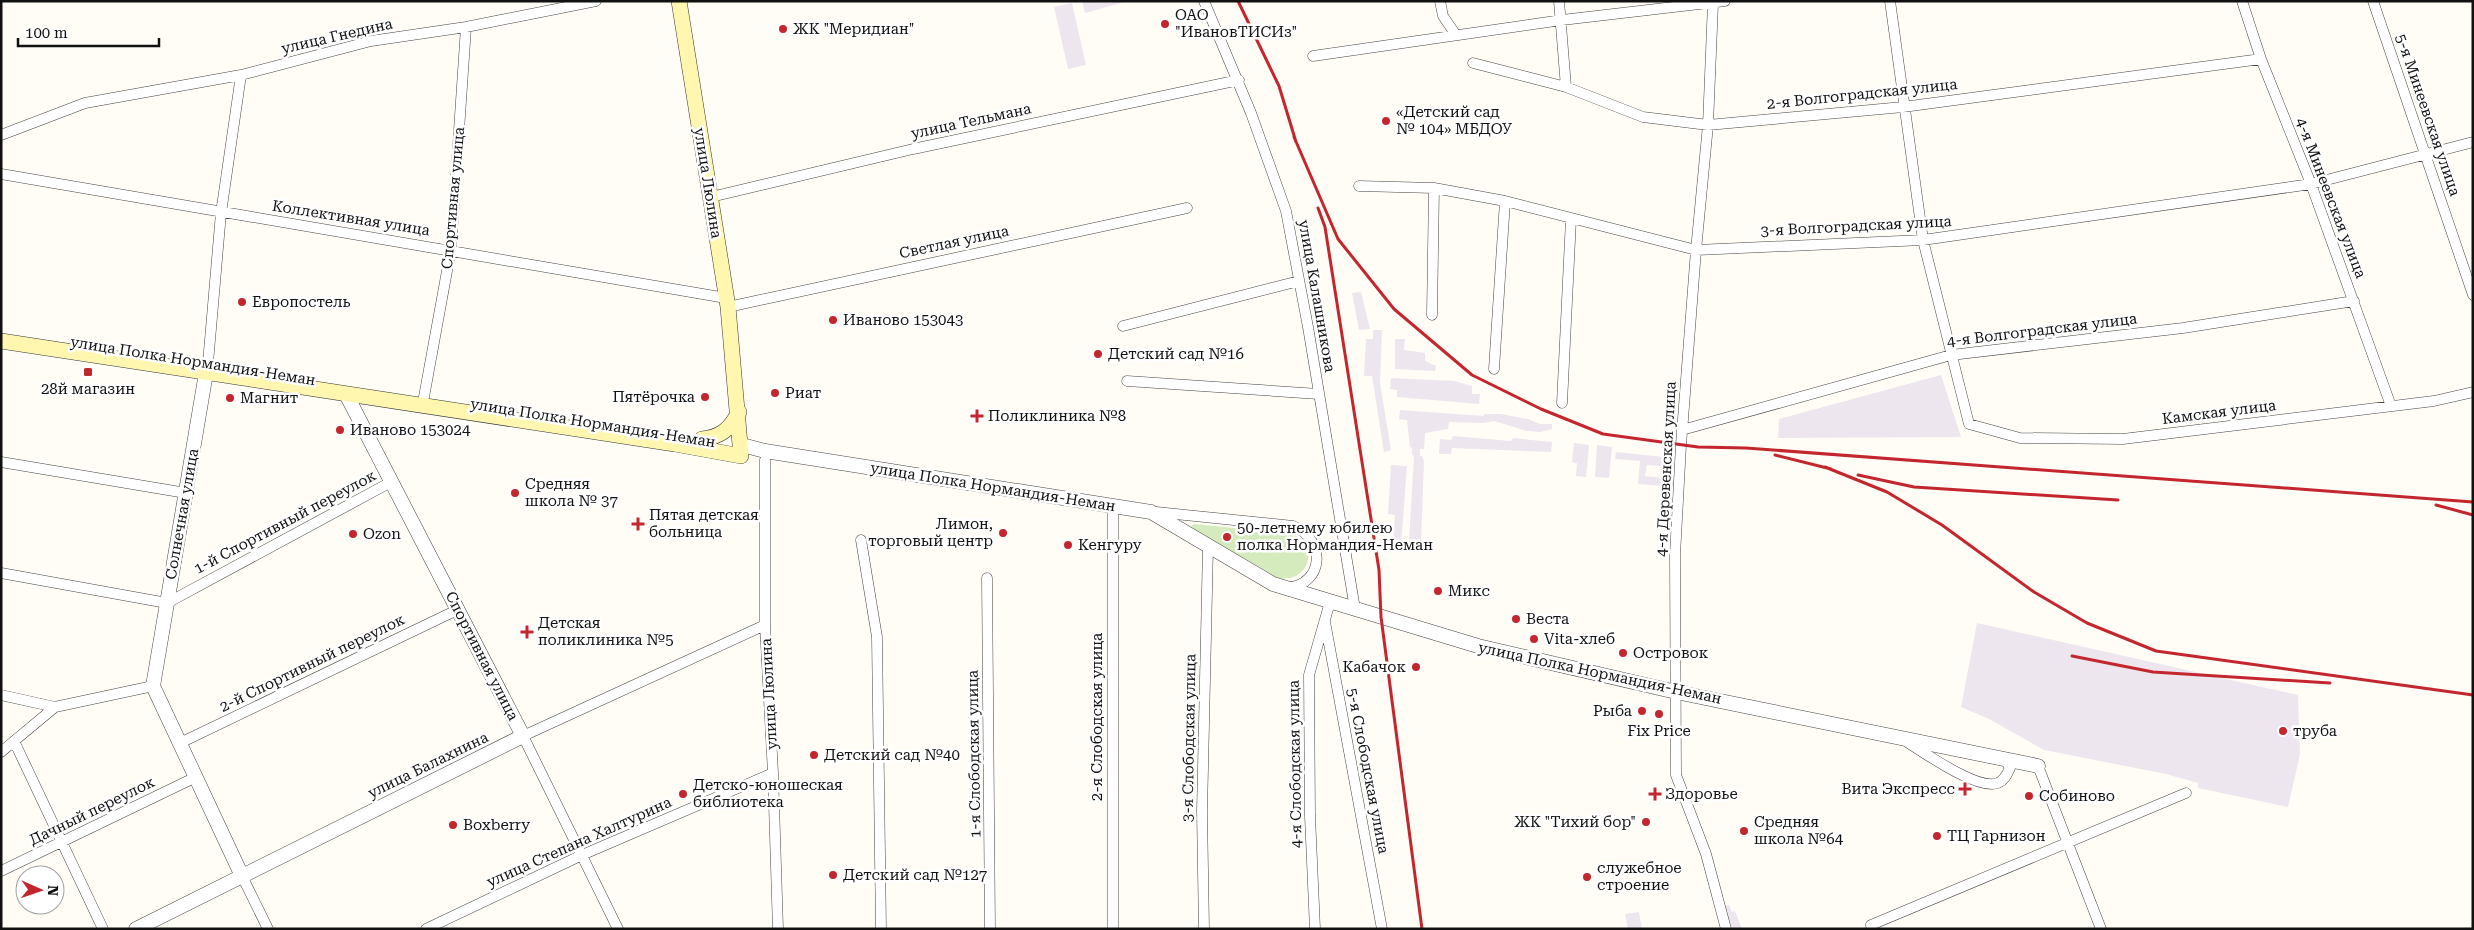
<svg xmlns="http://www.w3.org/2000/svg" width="2474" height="930" viewBox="0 0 2474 930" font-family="'Roboto Serif',serif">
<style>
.industrial{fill:#eee6ef}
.green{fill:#d5ebbd}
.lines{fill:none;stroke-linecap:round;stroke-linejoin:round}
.minor-casing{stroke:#444;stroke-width:11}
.tertiary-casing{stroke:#444;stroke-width:15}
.secondary-casing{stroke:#333;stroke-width:16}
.minor{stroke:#fff;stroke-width:10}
.tertiary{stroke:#fff;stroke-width:14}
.secondary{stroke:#fff6b0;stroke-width:15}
.rail{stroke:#c4262e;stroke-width:3}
.poi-dot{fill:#c4262e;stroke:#fff;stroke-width:2}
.labels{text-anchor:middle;stroke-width:5;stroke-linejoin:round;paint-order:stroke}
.poi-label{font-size:15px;fill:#111;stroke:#fff;text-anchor:start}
.street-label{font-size:15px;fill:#111;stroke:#fff}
</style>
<rect width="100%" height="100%" fill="#fffdf5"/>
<path class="industrial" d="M1082,1h46l-43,12z
M1072,3l14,62 -18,4 -14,-62z
M1361,292l9,37 -11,1 -7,-37z
M1373,330h9l-2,53 11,67 -7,2 -12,-76h-8l2,-37h7z
M1395,339h10l-1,11 21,3v8l11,5 -1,5 -40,-2z
M1941,375l20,62 -183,1 1,-19z
M1391,378l63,3 18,5v8h8l-1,10 -82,-7v-7l-7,-1z
M1400,410l84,6v-2h17l27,5 12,5h12v5l-12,3 -13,-1 -33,-10 -11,2 -34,-1 -1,7 -23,4 -1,16h-4v7h2l2,5 -3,82 -12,-1 5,-86 -2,-1v-7l-2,-1 -3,-27 -8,-1z
M1453,436l58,5 2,-3 39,4 -1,10 -99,-4 -1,6h-12l1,-15 11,1z
M1574,443l15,2 -3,32 -10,-1 1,-13 -5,-1z
M1597,445l15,2 -3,31 -14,-1z
M1616,452l58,6v9l-27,-2 -2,11 30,3 -1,8 -36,-3 2,-23 -25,-2z
M1391,465l16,1 -6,80h-8l2,-31 -7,-1z
M1977,623l321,72 2,59 -12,53 -90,-19v-5l-32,-9 -122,-24 -55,-31 -28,-12z
M1729,905l3,7 3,-1 7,18h-10l-8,-23z
M1639,912l3,17h-14l-3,-15z"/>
<path class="green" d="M1194,524l100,10c28,18 11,52 -20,43l-82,-47 -1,-4z"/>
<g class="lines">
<g class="minor-casing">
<path id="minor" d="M1204,1l47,112 35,98 22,116 47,282
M1440,1l3,15 13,19
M1559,1l7,86
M1890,1l33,239 46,184 51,14 103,1 311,-38 39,-9
M2242,1l19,58 50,125 80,222
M2373,1l100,294
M1713,3l-5,122 -12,125 -15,195 -6,110 1,220 30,79 20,75
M1313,56l249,-36 163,-19
M1473,63l93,24 77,30 65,8 195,-18 358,-48
M1,135l84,-32 156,-28 130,-34 95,-14 130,-26
M1,174l725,124
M1359,186l75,2 71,13 191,49 227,-10 388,-56 162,-42
M711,197l202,-48 326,-69
M728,307l459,-99
M1432,315l2,-127
M1123,326l176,-45
M208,363l13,-150 20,-138
M1494,369l11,-168
M1127,381l192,13
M424,397l27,-148 15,-222
M1562,403l9,-184
M1682,430l269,-75 232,-27 171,-27
M765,460v165l8,148 5,156
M1,462l185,31
M1156,512l137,14c33,13 32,58 -6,62
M1113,514v415
M861,540l16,97 4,292
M1,573l166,30 224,-121
M987,578l3,351
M1325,622l57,307
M1,695l54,12 98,-21
M14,741l89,188
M1907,742c18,11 71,49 91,41 7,-3 9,-9 12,-15l-5,-9
M180,743l277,-133
M1,752l54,-45
M2038,766l63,163
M1,871l195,-94
M242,876l26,53
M426,929l156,-74 191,-82
M618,929l-95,-193 242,-111
M1204,929l-2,-117 6,-265
M1315,929l-5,-113 -1,-141 21,-73
M1872,929l-1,-4 315,-132"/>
</g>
<g class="tertiary-casing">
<path id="tertiary" d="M206,373l-53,313 89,190
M742,445l23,6 386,61 122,72 205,62 198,46 362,74
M136,929l387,-193 -177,-342"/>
</g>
<g class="secondary-casing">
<path id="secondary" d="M1,341l674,103 66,12 -13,-149 -49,-306
M702,439c19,-2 28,-10 37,-27"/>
</g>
<use href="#minor" class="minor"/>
<use href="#tertiary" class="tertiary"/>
<use href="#secondary" class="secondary"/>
<path class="rail" d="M1238,1l41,85 17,56
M1294,137l44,102 56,70 78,66 69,34 62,25 95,13 48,1 727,54
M1318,208l7,19 54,343 2,47 41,312
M1775,455l56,14
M1825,467l62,25 55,33 92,67 53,31 69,28 317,44
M1858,475l56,12 204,13
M2436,505l37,10
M2072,656l81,16 177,11"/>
</g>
<g class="poi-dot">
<circle cx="1165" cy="24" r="5"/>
<circle cx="783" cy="29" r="5"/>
<circle cx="1386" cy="121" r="5"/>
<circle cx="242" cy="302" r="5"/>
<circle cx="833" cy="320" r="5"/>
<circle cx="1098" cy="354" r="5"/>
<rect x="83" y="367" width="10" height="10" rx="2.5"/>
<circle cx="775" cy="393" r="5"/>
<circle cx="705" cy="397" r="5"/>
<circle cx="230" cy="398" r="5"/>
<path d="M974.5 408.5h5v5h5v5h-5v5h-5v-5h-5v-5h5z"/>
<circle cx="340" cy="430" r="5"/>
<circle cx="515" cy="493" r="5"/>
<path d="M635.5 516.5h5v5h5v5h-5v5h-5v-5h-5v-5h5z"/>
<circle cx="1003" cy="533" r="5"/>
<circle cx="353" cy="534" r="5"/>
<circle cx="1227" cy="537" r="5"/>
<circle cx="1068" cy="545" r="5"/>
<circle cx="1438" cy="591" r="5"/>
<circle cx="1516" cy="619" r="5"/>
<path d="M524.5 624.5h5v5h5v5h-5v5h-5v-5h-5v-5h5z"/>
<circle cx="1534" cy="639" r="5"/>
<circle cx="1623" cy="653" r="5"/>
<circle cx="1416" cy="667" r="5"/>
<circle cx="1642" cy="711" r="5"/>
<circle cx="1659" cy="714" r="5"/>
<circle cx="2283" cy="731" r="5"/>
<circle cx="814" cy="755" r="5"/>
<path d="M1962.5 781.5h5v5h5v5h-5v5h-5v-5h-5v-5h5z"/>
<circle cx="683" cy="794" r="5"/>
<path d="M1652.5 786.5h5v5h5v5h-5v5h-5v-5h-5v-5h5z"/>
<circle cx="2029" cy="796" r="5"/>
<circle cx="1646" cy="822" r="5"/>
<circle cx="453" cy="825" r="5"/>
<circle cx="1744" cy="831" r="5"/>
<circle cx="1937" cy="836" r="5"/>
<circle cx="833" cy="875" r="5"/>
<circle cx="1587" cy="877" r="5"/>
</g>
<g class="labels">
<g class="poi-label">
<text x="1175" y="20">ОАО<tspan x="1175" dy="17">"ИвановТИСИз"</tspan></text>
<text x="793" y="34">ЖК "Меридиан"</text>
<text x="1396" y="117">«Детский сад<tspan x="1396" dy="17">№ 104» МБДОУ</tspan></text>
<text x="252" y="307">Европостель</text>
<text x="843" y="325">Иваново 153043</text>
<text x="1108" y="359">Детский сад №16</text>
<text x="88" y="394" text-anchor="middle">28й магазин</text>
<text x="785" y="398">Риат</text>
<text x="695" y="402" text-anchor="end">Пятёрочка</text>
<text x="240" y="403">Магнит</text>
<text x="988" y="421">Поликлиника №8</text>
<text x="350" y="435">Иваново 153024</text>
<text x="525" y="489">Средняя<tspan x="525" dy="17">школа № 37</tspan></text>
<text x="649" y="520">Пятая детская<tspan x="649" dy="17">больница</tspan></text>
<text x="993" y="529" text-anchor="end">Лимон,<tspan x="993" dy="17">торговый центр</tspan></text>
<text x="1237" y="533">50-летнему юбилею<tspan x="1237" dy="17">полка Нормандия-Неман</tspan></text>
<text x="363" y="539">Ozon</text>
<text x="1078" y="550">Кенгуру</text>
<text x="1448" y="596">Микс</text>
<text x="1526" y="624">Веста</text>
<text x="538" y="628">Детская<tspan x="538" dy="17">поликлиника №5</tspan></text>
<text x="1544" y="644">Vita-хлеб</text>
<text x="1633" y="658">Островок</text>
<text x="1406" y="672" text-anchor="end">Кабачок</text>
<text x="1632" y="716" text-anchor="end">Рыба</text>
<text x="1659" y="736" text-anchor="middle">Fix Price</text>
<text x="2293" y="736">труба</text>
<text x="824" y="760">Детский сад №40</text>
<text x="693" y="790">Детско-юношеская<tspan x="693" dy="17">библиотека</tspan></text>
<text x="1955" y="794" text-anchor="end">Вита Экспресс</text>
<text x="1665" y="799">Здоровье</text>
<text x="2039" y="801">Собиново</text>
<text x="1636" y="827" text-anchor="end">ЖК "Тихий бор"</text>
<text x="1754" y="827">Средняя<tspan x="1754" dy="17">школа №64</tspan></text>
<text x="463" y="830">Boxberry</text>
<text x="1947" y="841">ТЦ Гарнизон</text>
<text x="1597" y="873">служебное<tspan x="1597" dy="17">строение</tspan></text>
<text x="843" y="880">Детский сад №127</text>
</g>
<g class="street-label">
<text transform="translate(337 36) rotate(-13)" y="5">улица Гнедина</text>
<text transform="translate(1862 94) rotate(-6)" y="5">2-я Волгоградская улица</text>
<text transform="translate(2428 115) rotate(71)" y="5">5-я Минеевская улица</text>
<text transform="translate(971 121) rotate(-12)" y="5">улица Тельмана</text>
<text transform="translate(708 183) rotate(81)" y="5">улица Люлина</text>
<text transform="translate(453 198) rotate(-85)" y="5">Спортивная улица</text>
<text transform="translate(2331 198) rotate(69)" y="5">4-я Минеевская улица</text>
<text transform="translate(351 218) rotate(9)" y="5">Коллективная улица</text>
<text transform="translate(1856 226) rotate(-3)" y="5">3-я Волгоградская улица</text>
<text transform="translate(954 242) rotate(-12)" y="5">Светлая улица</text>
<text transform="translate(1317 296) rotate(80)" y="5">улица Калашникова</text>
<text transform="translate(2042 330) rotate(-7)" y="5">4-я Волгоградская улица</text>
<text transform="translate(193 361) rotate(9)" y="5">улица Полка Нормандия-Неман</text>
<text transform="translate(2219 412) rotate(-7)" y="5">Камская улица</text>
<text transform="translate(593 423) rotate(9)" y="5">улица Полка Нормандия-Неман</text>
<text transform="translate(1666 469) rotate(-87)" y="5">4-я Деревенская улица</text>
<text transform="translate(993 487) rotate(9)" y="5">улица Полка Нормандия-Неман</text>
<text transform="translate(182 514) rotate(-80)" y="5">Солнечная улица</text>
<text transform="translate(285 522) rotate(-28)" y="5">1-й Спортивный переулок</text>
<text transform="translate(482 656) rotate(63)" y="5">Спортивная улица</text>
<text transform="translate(312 663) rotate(-26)" y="5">2-й Спортивный переулок</text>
<text transform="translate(1600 673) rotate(12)" y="5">улица Полка Нормандия-Неман</text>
<text transform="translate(769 694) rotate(-93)" y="5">улица Люлина</text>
<text transform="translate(1097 717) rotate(-90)" y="5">2-я Слободская улица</text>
<text transform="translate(1189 738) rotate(-89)" y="5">3-я Слободская улица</text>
<text transform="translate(974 754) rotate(-91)" y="5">1-я Слободская улица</text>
<text transform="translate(1295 764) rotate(-91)" y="5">4-я Слободская улица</text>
<text transform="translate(428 765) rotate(-26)" y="5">улица Балахнина</text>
<text transform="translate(1368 771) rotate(79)" y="5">5-я Слободская улица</text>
<text transform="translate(92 811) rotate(-26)" y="5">Дачный переулок</text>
<text transform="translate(579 842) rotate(-24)" y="5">улица Степана Халтурина</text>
</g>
</g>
<rect width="2474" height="930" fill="none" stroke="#111111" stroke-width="5"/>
<g transform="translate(40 890) rotate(92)"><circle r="24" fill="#ffffff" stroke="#a0a0a0"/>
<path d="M0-4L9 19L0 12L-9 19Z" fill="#c4262e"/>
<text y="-8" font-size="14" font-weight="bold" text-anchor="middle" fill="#111111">N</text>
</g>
<path d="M18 38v8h141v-8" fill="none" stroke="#111111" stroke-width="2.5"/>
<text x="25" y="38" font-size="15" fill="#111111" stroke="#ffffff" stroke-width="4" paint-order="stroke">100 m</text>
</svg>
